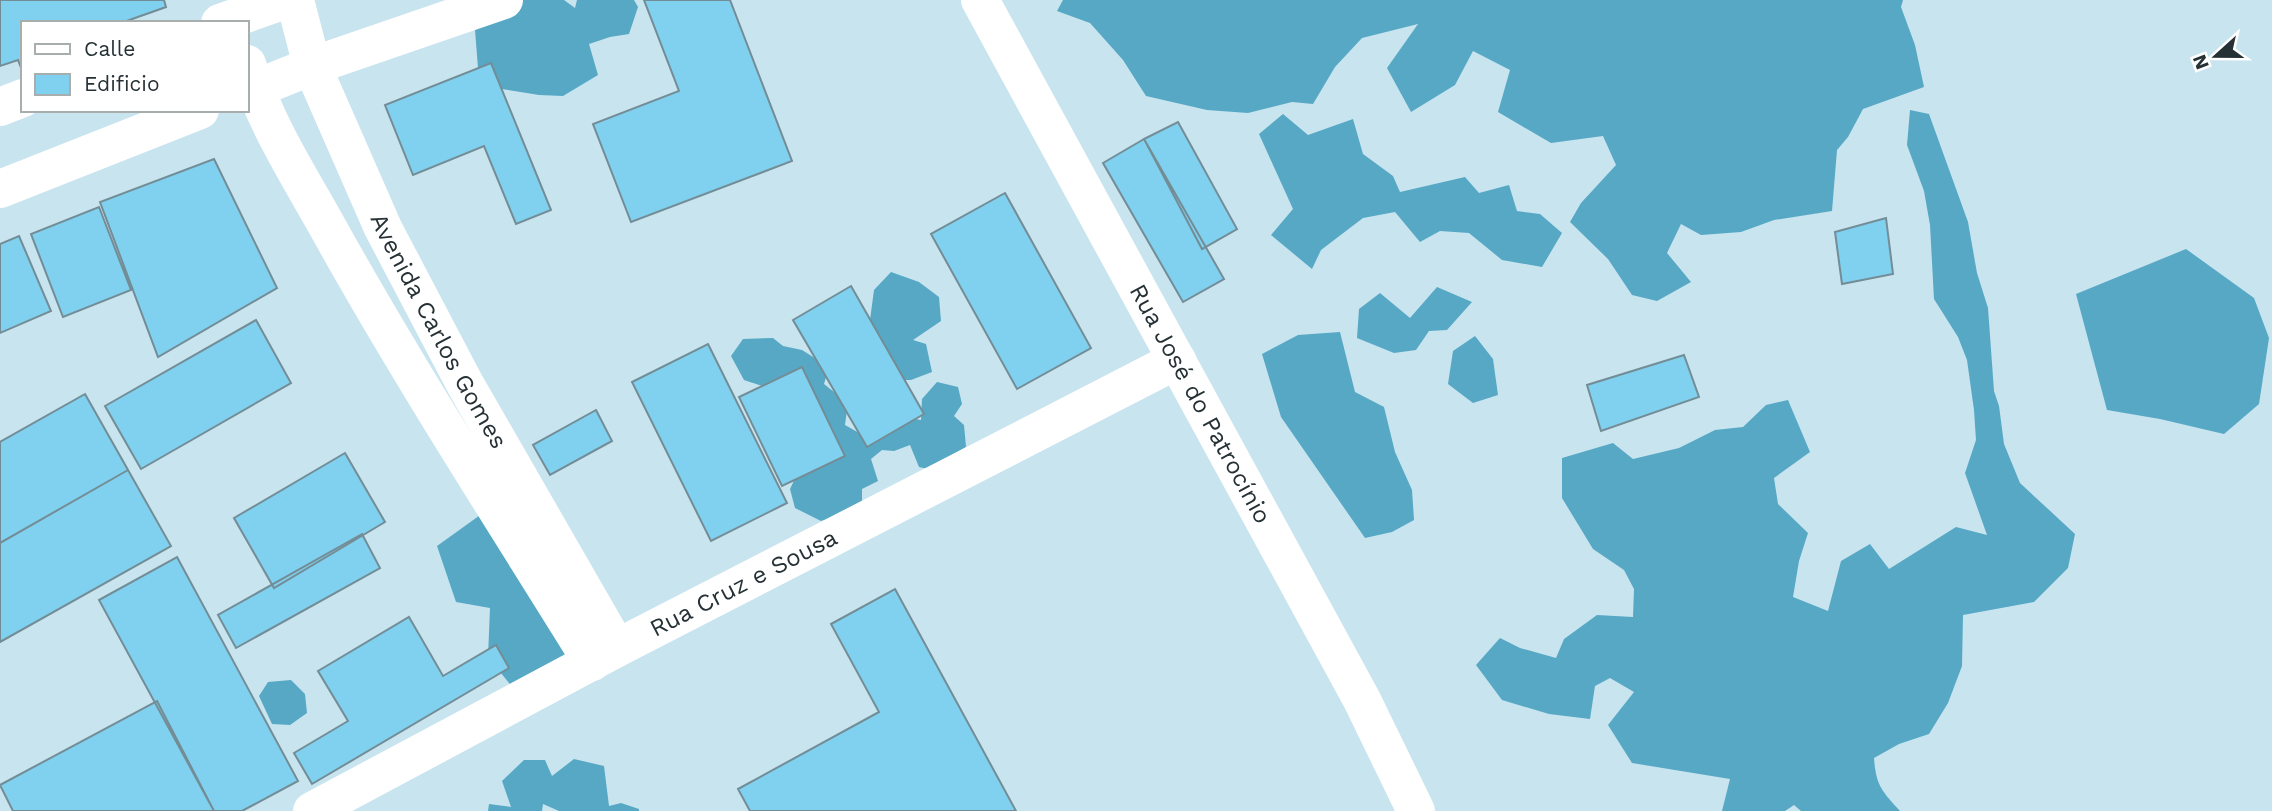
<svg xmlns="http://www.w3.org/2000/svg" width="2272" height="811" viewBox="0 0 2272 811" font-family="'Work Sans',sans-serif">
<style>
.forest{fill:#56a8c5}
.building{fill:#80d1ef;stroke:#738d97;stroke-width:2}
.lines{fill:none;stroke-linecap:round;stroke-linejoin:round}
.street{stroke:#fff;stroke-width:38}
.secondary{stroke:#fff;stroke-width:38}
.labels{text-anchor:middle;stroke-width:5;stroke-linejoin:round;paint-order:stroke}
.street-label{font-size:24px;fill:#263135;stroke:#fff}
</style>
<rect width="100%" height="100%" fill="#c8e4ef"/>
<path class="forest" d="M522,0h42l11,8 2,-8h57l4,7 -9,27 -19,3 -21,7 9,31 -35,21 -24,-1 -37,-6 -24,-21 -3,-38 31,-25z
M1063,0h840l-2,7 14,38 9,42 -61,22 -15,28 -11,13 -5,61 -58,9 -33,12 -40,3 -20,-11 -14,29 24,29 -34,19 -25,-6 -24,-36 -38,-37 11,-19 35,-38 -13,-29 -52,7 -53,-31 12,-42 -37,-19 -18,34 -44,27 -24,-44 31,-44 -56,14 -27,29 -22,37 -21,-2 -44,11 -41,-3 -61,-14 -23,-36 -33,-37 -33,-12z
M1910,110l19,4 39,108 9,51 11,35 6,83 5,15 5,38 16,39 55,51 -7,34 -34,34 -71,13 -1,51 -14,37 -19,31 -30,10 -25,14c2,28 8,33 26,53h-99l-7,-6 -9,6h-63l8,-32 -98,-16 -24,-38 26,-33 -24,-14 -15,8 -5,33 -41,-5 -47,-14 -26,-35 24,-27 20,10 36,10 8,-19 33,-24 36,2 1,-28 -10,-19 -31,-21 -31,-51v-40l51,-15 20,16 46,-11 36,-18 28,-3 23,-22 22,-5 22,52 -36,26 4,26 30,29 -9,28 -6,36 35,14 13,-50 29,-17 19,25 67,-42 31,8 -22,-62 11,-33 -2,-30 -7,-50 -9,-23 -24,-38 -4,-74 -6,-34 -17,-46z
M1283,114l25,21 45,-16 10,35 30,22 7,16 65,-15 14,16 30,-8 8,26 23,3 22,19 -20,34 -40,-7 -33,-27 -29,-2 -20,11 -25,-30 -32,6 -42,32 -9,19 -41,-34 22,-26 -34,-75z
M2186,249l68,49 15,40 -10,66 -35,30 -64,-15 -53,-9 -31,-116z
M891,272l28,10 20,15 2,24 -28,19 13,4 6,28 -21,8h-20l-21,-60 4,-30z
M1437,287l35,15 -25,28 -18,1 -13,19 -22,3 -37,-15 2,-29 21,-16 30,25z
M1340,332l15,60 29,15 11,45 17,38 2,30 -22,12 -27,6 -84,-121 -19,-63 36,-19z
M1475,336l18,23 5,36 -25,8 -25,-19 5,-33z
M773,338l10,8 19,4 27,17 -5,17 24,19 -3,22 30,17 29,-25 17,3 1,-21 15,-17 21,5 4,17 -8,12 10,9 2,22 -38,22 -9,-2 -9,-22 -16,6 -12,-1 -11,9 7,22 -16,8v19l-41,13 -26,-13 -5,-19 10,-21 45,-12c-6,-11 -10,-25 -17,-35 -14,-19 -62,-34 -84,-41l-13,-24 12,-17z
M483,513l89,139 -59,36 -25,-31 2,-49 -34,-6 -19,-56z
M291,680l14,14 2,19 -17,12 -18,-1 -13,-28 9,-14z
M574,759l30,7 5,40 12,-3 18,6v2h-80l-16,-7 -1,7h-54l1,-7 22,3 -9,-26 22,-21h21l7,16z"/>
<path class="building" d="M0,0h164l2,7 -45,16h-98v50l-5,-13 -18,6z
M644,0h86l62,161 -161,61 -38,-98 86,-33z
M491,63l60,147 -35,14 -32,-78 -71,29 -28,-70z
M1178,122l59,107 -35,20 -58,-110z
M1144,139l80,140 -41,23 -80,-139z
M214,159l63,129 -119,69 -58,-155z
M1005,193l86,155 -74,41 -86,-155z
M99,207l32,83 -68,27 -32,-83z
M1886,218l7,56 -51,10 -7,-52z
M19,236l32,75 -51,22v-89z
M851,286l73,128 -57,33 -74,-127z
M256,320l35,63 -150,86 -36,-63z
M708,344l79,159 -76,38 -79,-159z
M1684,355l15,42 -98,34 -14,-46z
M802,367l43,89 -63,30 -43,-89z
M85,394l43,76 -128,73v-101z
M596,410l16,31 -62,34 -17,-30z
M345,453l40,69 -111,66 -40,-70z
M128,470l43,76 -171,96v-99z
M362,534l18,34 -144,80 -18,-33z
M177,557l121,224 -56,30h-28l-115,-211z
M895,589l121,222h-266l-12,-22 141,-77 -48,-88z
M409,617l34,59 53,-31 13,23 -197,116 -18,-31 54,-32 -30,-50z
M157,701l57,110h-201l-13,-26z"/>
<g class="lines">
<g class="street">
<path id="s1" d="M980,0l382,700 54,111"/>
<path id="s2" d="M312,811l305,-163 560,-288"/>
</g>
<g class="secondary">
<path id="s3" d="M295,0l17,66 71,162 82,156 152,264"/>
<path d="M220,23l65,-23"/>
<path d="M247,64c18,61 55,116 85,171 81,145 172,285 260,427"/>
<path d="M247,92l65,-26 192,-66"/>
<path d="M0,107l23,-9"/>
<path d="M0,189l200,-79"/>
</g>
</g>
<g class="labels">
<g class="street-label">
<text dy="8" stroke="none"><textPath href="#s3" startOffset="362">Avenida Carlos Gomes</textPath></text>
<text dy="8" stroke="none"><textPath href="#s1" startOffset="460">Rua José do Patrocínio</textPath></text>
<text dy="8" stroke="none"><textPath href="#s2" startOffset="488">Rua Cruz e Sousa</textPath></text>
</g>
</g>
<rect x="21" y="21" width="228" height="91" fill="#ffffff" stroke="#a8adae" stroke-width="2"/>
<rect x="35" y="44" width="35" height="10" fill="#ffffff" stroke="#a8adae" stroke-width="2"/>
<text x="84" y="56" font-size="21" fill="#263135">Calle</text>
<rect x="35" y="74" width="35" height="21" fill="#80d1ef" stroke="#a8adae" stroke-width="2"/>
<text x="84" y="91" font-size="21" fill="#263135">Edificio</text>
<g transform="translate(2216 56) rotate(249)" stroke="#ffffff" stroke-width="5" paint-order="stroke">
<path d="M0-5L12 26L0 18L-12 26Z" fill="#263135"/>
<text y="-10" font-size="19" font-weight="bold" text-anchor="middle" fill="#263135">N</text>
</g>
</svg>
